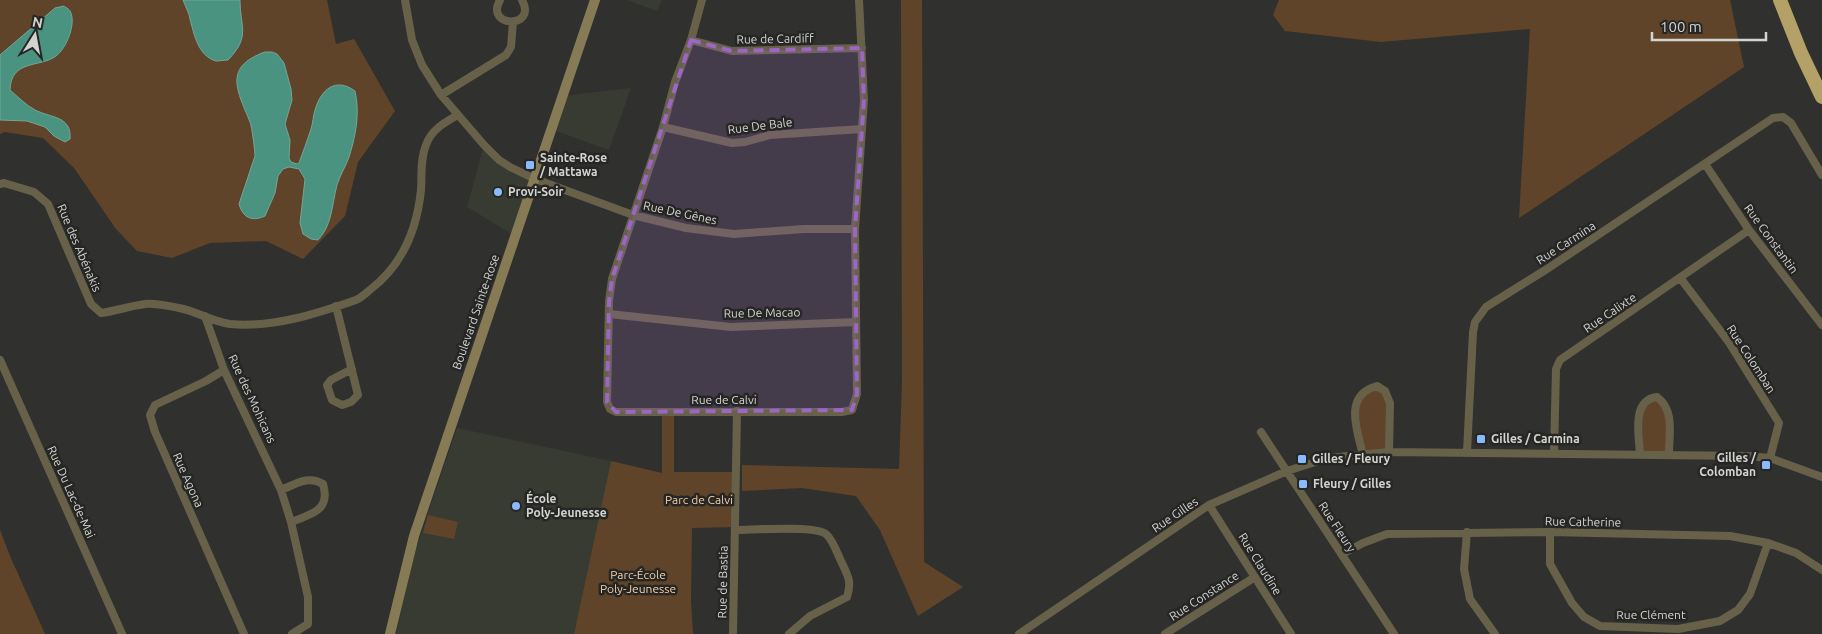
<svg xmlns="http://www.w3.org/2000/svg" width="1822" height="634" viewBox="0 0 1822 634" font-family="Ubuntu,sans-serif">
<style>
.built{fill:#383b32}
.green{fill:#604429}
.water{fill:#4a9380;stroke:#73a698}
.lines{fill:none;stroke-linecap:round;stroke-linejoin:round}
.street{stroke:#68614a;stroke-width:8}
.secondary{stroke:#877b56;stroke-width:10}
.highway{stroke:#b4a167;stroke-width:14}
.marked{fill:#9a67c5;fill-opacity:0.2;stroke:#9a67c5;stroke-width:4;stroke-dasharray:10 6;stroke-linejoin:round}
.poi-dot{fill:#8abafc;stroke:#262724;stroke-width:2}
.labels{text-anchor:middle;stroke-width:5;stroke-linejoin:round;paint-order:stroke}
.street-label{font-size:12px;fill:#d3d4d1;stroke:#262724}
.poi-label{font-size:12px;font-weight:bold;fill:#d3d4d1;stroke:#262724;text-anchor:start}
.park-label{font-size:12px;fill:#f5cea9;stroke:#262724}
</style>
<rect width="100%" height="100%" fill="#30312e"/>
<path class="built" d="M627,0h35l-5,11z
M631,88l-22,62 -58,-21 11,-33z
M484,145l15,15 36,19 -20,57 -48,-29z
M457,428l154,33 -37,173h-178l19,-82z"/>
<path class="green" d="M0,0h327l9,44 18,-5 41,72 -37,51 -13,54 -42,43 -37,-18 -56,2 -38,15 -35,-7 -21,-22 -42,-61 -31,-30 -38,-6 -5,2z
M901,0h21l2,562 39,25 -45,29 -38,-86 -24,-34 -54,-8 -60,3v-26l157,4 3,-87z
M1279,0h451l14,67 -225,151 11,-189 -149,13 -96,-11 -12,-16z
M1377,386l13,17 -1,49 -26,3 -6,-56z
M1650,398l14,4 5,52h-29l3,-50z
M662,412h12v60h62l-1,55 -43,1 -1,74 2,32h-119l37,-173 51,12z
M428,515l30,7 -4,17 -31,-6z
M0,530l10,26 35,78h-45z"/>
<path class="water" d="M183,0h57c0,28 11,36 -12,60 -3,0 -9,1 -12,1 -18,-5 -22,-27 -26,-42 -1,-7 -5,-13 -7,-19z
M64,6c0,0 6,4 6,5 7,12 -4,38 -14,45 -16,12 -45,3 -46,34 8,7 16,15 25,20 16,8 37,6 35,29l-5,3 -11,-6 -9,-9 -18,-6 -27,-1v-65l55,-47z
M265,52h7l5,2 7,9 7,26 1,11 -7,24 5,16 -1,18 2,4 6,2 2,-1c4,-11 8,-22 12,-34 2,-6 2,-13 4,-19 6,-21 21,-33 40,-19 5,22 1,44 -6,66 -3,9 -9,18 -12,28 -5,19 -5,41 -19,55l-7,-1 -8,-5 -3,-11 5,-44 -6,-10 -10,-2 -6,2 -5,7 -3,17 -10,23c-13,6 -22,2 -26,-12l16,-48c0,-5 -3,-29 -5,-34 -12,-30 -28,-55 15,-70z"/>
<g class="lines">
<path class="street" d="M405,0l7,40 10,25 19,30 43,50 15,15 11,7 25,12 98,36 53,13 48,6 70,-5h51
M500,0c-16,28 38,29 22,0
M702,0l-11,40 -16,42 -12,45 -51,152 -3,22 -2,101 3,7 6,3h226l10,-2 5,-16 -2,-165 9,-129 -5,-100
M691,40l41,11 130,-3
M441,95l65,-40 5,-8 2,-25
M663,127l69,16 13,-1 25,-7 92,-6
M1705,164l44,66 73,95
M0,184l4,-1 30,9 14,12 43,100 10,9c15,-2 29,-7 44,-9 10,-1 24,2 34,4 17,3 34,14 51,16 42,4 86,-10 126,-24 5,-2 10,-7 15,-11 31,-24 46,-60 50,-99 1,-14 -1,-31 5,-45 5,-15 19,-23 32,-30
M1681,279l47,62 51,82 -9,35
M336,306l22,89 -7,7 -9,3 -10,-5 -5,-15 4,-5 21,-11
M609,314l122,13 125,-5
M205,316l19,54 57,120 10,32 17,75v27l-16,10
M0,360l122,274
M224,370l-18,11 -51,24 -5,10 5,17 89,202
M1261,432l133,202
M1467,452l6,-120 2,-10 11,-15 61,-38 226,-151 10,-1 8,6 31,52
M1554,453l2,-84 4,-9 189,-130
M1640,454c-1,-18 -9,-54 17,-57 18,13 12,38 12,57
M1363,455c-6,-25 -20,-60 14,-69l8,5 5,12 -1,49
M281,490c15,-6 27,-15 42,-6 8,27 -12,30 -32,38
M1209,505l82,129
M735,530c17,0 80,-5 91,4 7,6 11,19 15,27 7,15 11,20 6,36l-37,19 -21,18
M1467,532l-3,37 6,30 25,35
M1550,532v32l22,39 12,14 16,9 78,3 42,-8 18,-11 12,-16 18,-51
M1342,554l21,-11 24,-9 163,-2 180,4 38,7 28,10 26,17
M733,634l4,-223
M1019,634l190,-129 78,-34 41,-13 61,-6 358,4 23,2 52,19
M1165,634l90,-57"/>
<path class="secondary" d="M390,634l24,-98 181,-536"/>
<path class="highway" d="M1780,0l21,53 21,44"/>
</g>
<path class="marked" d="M691,40l41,11 130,-3 2,52 -9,129 2,165 -5,16 -236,2 -9,-10 2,-101 3,-22z"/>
<g class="poi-dot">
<rect x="525" y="160" width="10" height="10" rx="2.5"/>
<circle cx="498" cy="192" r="5"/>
<rect x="1476" y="434" width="10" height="10" rx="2.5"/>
<rect x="1297" y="454" width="10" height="10" rx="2.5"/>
<rect x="1761" y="460" width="10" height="10" rx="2.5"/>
<rect x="1298" y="479" width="10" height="10" rx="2.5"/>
<circle cx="516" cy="506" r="5"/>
</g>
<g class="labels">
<g class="street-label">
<text transform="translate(775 39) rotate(-1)" y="4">Rue de Cardiff</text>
<text transform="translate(760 126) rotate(-7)" y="4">Rue De Bale</text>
<text transform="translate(680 213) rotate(12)" y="4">Rue De Gênes</text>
<text transform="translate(1771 239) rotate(54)" y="4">Rue Constantin</text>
<text transform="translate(1566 243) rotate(-33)" y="4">Rue Carmina</text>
<text transform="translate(79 248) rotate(67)" y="4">Rue des Abénakis</text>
<text transform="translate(476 312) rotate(-71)" y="4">Boulevard Sainte-Rose</text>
<text transform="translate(762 313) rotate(-1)" y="4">Rue De Macao</text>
<text transform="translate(1610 313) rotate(-34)" y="4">Rue Calixte</text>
<text transform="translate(1751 359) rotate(57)" y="4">Rue Colomban</text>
<text transform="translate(252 399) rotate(65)" y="4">Rue des Mohicans</text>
<text x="724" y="404">Rue de Calvi</text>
<text transform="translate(188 480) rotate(66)" y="4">Rue Agona</text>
<text transform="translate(71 492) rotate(66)" y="4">Rue Du Lac-de-Mai</text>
<text transform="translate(1175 515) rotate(-34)" y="4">Rue Gilles</text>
<text transform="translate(1583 522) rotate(1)" y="4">Rue Catherine</text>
<text transform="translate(1337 527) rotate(57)" y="4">Rue Fleury</text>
<text transform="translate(1260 564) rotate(58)" y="4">Rue Claudine</text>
<text transform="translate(723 582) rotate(-89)" y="4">Rue de Bastia</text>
<text transform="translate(1204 596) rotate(-33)" y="4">Rue Constance</text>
<text x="1651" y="619">Rue Clément</text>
</g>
<g class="poi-label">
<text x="540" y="162">Sainte-Rose<tspan x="540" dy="14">/ Mattawa</tspan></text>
<text x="508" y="196">Provi-Soir</text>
<text x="1491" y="443">Gilles / Carmina</text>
<text x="1756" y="462" text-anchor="end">Gilles /<tspan x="1756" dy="14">Colomban</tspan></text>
<text x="1312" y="463">Gilles / Fleury</text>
<text x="1313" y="488">Fleury / Gilles</text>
<text x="526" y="503">École<tspan x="526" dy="14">Poly-Jeunesse</tspan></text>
</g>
<g class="park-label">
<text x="699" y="504">Parc de Calvi</text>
<text x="638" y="579">Parc-École<tspan x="638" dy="14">Poly-Jeunesse</tspan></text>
</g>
</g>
<g transform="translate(35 35) rotate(11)" stroke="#262724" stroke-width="4" paint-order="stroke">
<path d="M0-4L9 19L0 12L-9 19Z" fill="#d3d4d1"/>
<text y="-8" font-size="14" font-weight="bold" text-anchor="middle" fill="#d3d4d1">N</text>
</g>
<path d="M1652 32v8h114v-8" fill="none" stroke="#d3d4d1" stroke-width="2.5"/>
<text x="1660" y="32" font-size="15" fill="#d3d4d1" stroke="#262724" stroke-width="4" paint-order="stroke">100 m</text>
</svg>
